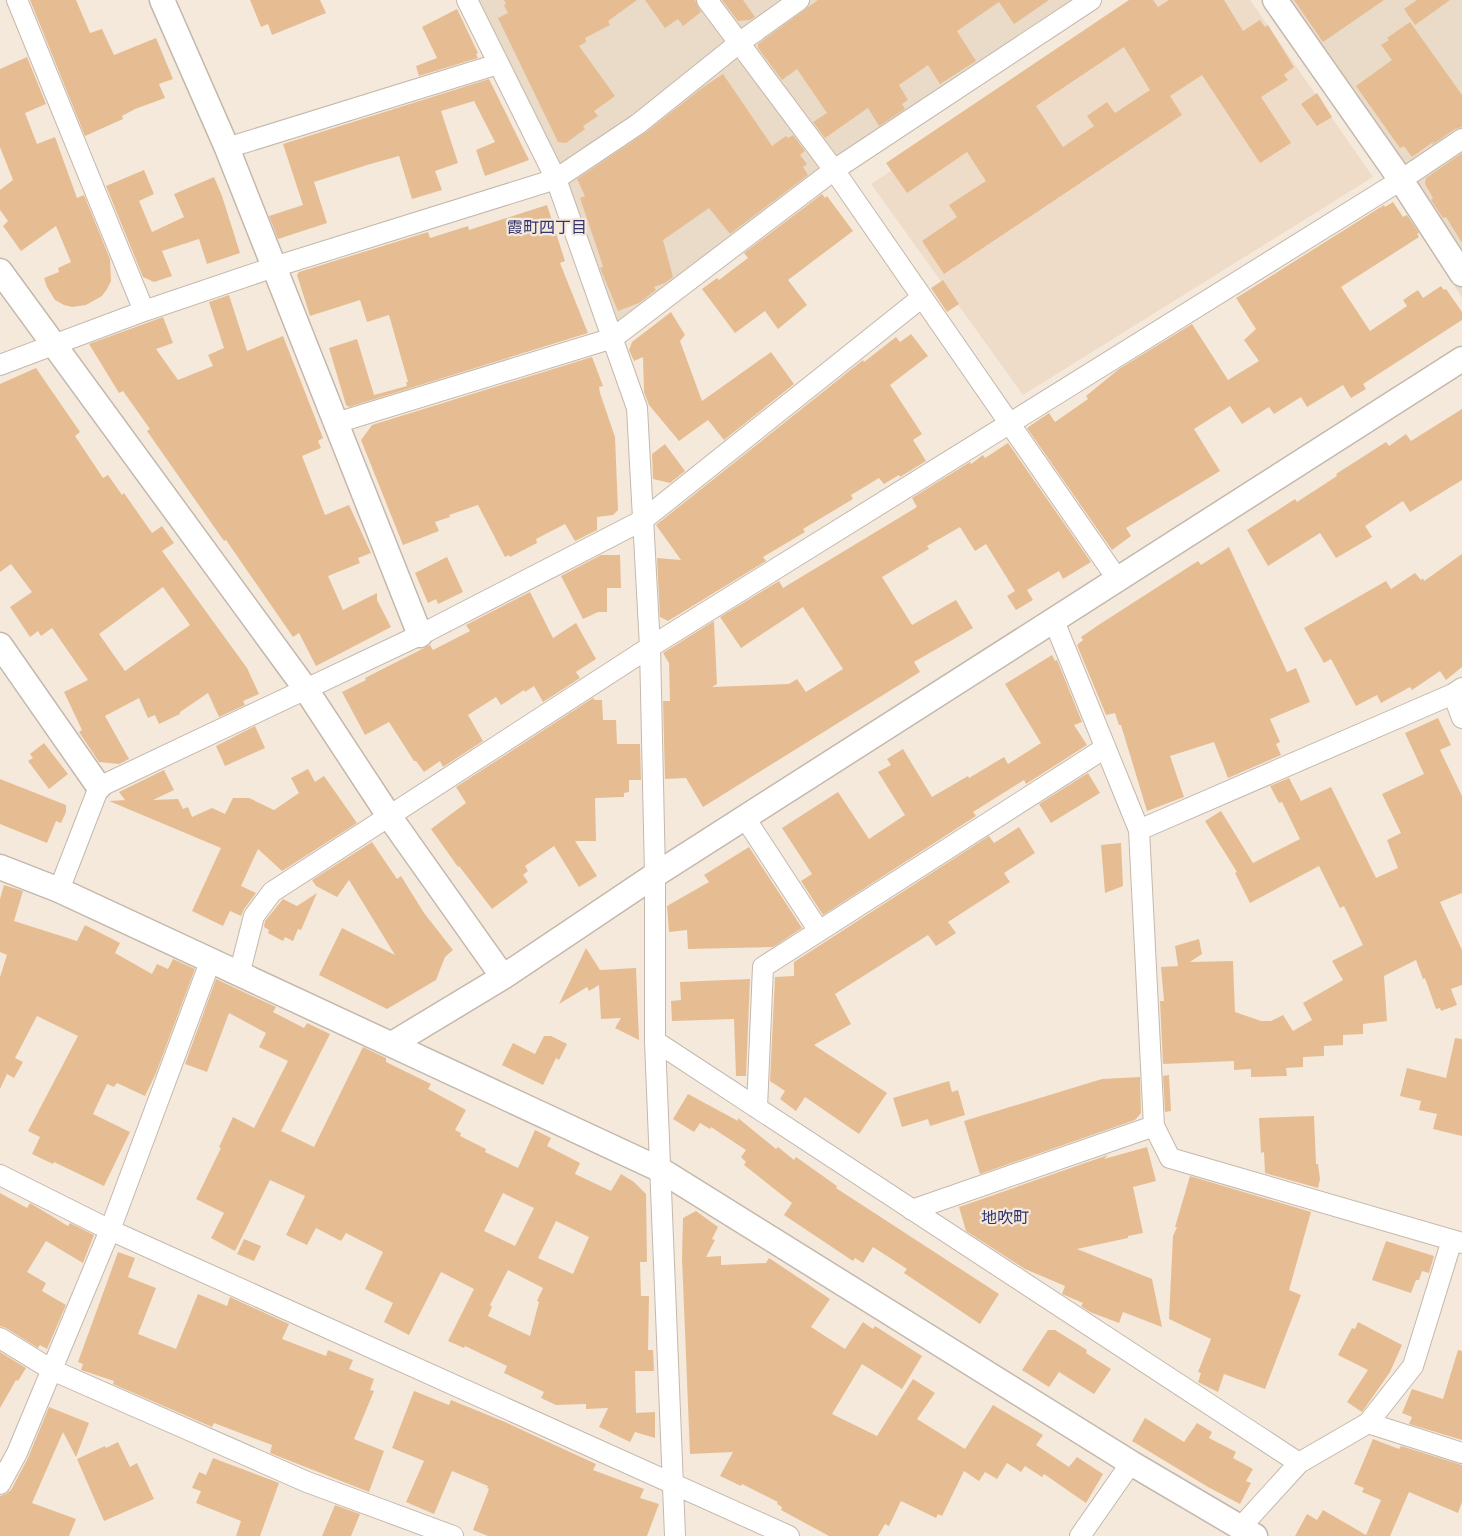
<svg xmlns="http://www.w3.org/2000/svg" width="1462" height="1536" viewBox="0 0 1462 1536" font-family="Poppins,'Noto Sans JP',sans-serif">
<style>
.commercial{fill:#eadac8}
.built{fill:#eedcc9}
.building{fill:#e6bd92;fill-rule:evenodd}
.lines{fill:none;stroke-linecap:round;stroke-linejoin:round}
.minor-casing{stroke:#c4b8ac;stroke-width:22}
.tertiary-casing{stroke:#c4b8ac;stroke-width:27}
.minor{stroke:#fff;stroke-width:20}
.tertiary{stroke:#fff;stroke-width:24}
.labels{text-anchor:middle;stroke-width:4.5;stroke-linejoin:round;paint-order:stroke}
.neighbourhood-label{font-size:16px;fill:#31346f;stroke:#f5e9dc}
</style>
<rect width="100%" height="100%" fill="#f5e9dc"/>
<path class="commercial" d="M466,0h632l-277,176 -213,170 -65,-198z
M1265,0h197v298l-77,-125z"/>
<path class="built" d="M1148,0h102l123,177 -350,218 -152,-211z"/>
<path class="building" d="M30,0h46l14,33 12,-4 12,26 42,-17 17,41 -14,5 6,14 -30,11 -13,7 1,3 -38,17z
M250,0h70l6,13 -54,22 -4,-11 -7,3z
M504,0h133l-29,21 2,4 -25,13 1,4 -7,4 36,50 -21,15 4,5 -15,10 2,3 -19,14 -8,-1 -60,-124 10,-5 -4,-8 2,-1z
M645,0h50l6,12 -18,14 -5,-7 -13,9z
M722,0h21l12,17 -5,3 -12,1z
M818,0h231l-35,24 -15,-22 -42,29 19,30 -36,23 -12,-19 -29,20 9,15 -6,4 3,5 -26,17 -11,-18 -43,30 -12,-16 14,-9 -30,-44 -15,11 -24,-32v-4z
M1129,0h24l5,7 11,-7h55l19,31 17,-11 5,7 3,-2 26,42 -10,8 4,5 -27,17 30,46 -31,20 -58,-88 -32,21 12,19 -238,159 -22,-33 35,-24 -8,-12 37,-24 -19,-29 -60,41 -21,-30zM1124,47l26,43 -35,23 -8,-11 -20,14 7,10 -31,21 -27,-41z
M1294,0h90l-61,42z
M1417,0h33l-35,25 -11,-16z
M457,9l21,44 -2,1 2,4 -59,18 -3,-10 21,-8 -15,-31z
M1410,22l52,73v32l-7,2 -23,16 1,-3 -21,15 -8,-11 -4,2 -44,-62 36,-26 -11,-15 8,-5 -2,-2z
M27,57l19,47 -21,9 12,31 18,-7 22,61 7,-3 26,64 1,22 -4,8 -5,7 -16,9 -14,2 -8,-2 -9,-5 -8,-13 -3,-9 15,-6 -1,-4 13,-6 -15,-36 -35,25 -18,-25 5,-5 -8,-11v-20l13,-10 -13,-33v-78z
M723,74l49,72 14,-10 2,2 5,-3 12,16 -5,4 7,9 -4,3 5,8 -78,59 -21,-26 -46,32 10,37 -8,6 -11,4 2,3 -17,13 -21,8 -18,-43 3,-1 -3,-10 -20,-59 5,-2 -8,-17 68,-46 57,-45z
M489,79l40,81 -44,16 -9,-26 19,-8 -21,-41 -33,10 17,52 -23,8 7,19 -30,9 -13,-43 -32,9 -53,17 13,41 -49,16 -9,-23 34,-11 -20,-61z
M1317,93l15,24 -15,9 -16,-22z
M1462,153v90l-16,-26 -3,1 -12,-18 2,-2 -8,-14 1,-6z
M144,170l10,24 -15,7 13,31 32,-15 -10,-23 40,-17 8,19 18,57 -33,11 -8,-25 -37,12 10,25 -18,6 -11,-5 -37,-91z
M822,194l3,4 2,-2 26,35 -65,49 19,25 -29,24 -13,-18 -30,22 -33,-44 15,-11 2,2 29,-22 -4,-5z
M1393,202l10,15 4,-2 12,18 -2,1 2,3 -78,50 29,44 37,-25 -4,-6 15,-10 5,8 18,-12 3,4 2,-1 16,23v8l-99,64 3,5 -15,9 -8,-13 -36,22 -6,-10 -27,17 -5,-7 -27,17 -12,-18 -36,23 26,42 -94,57 5,8 -19,14 -85,-122 22,-15 6,9 33,-23 -2,-3 33,-27 73,-45 36,56 31,-19 -15,-21 12,-11 -20,-31 148,-93 1,2z
M547,205l18,56 -5,2 28,70 -239,74 -3,-2 -17,-57 28,-9 17,56 33,-9 -1,-4h2l-19,-67 -22,7 -7,-22 -50,16 -13,-41 2,-3 129,-40 2,6 38,-12 1,4z
M943,280l16,24 -12,8 -16,-24z
M229,295l18,56 36,-15 40,102 -5,3 3,7 -19,8 23,59 24,-10 22,48 -13,5 2,5 -32,13 15,34 34,-17v7l14,27 -75,39 -17,-33 -6,4 -67,-97 -2,1 -77,-110 3,-2 -27,-38 -4,2 -30,-49 74,-27 10,26 -17,6 22,31 35,-14 -5,-11 16,-7 -15,-46z
M671,312l14,23 -5,6 22,60 69,-49 23,32 -70,56 -16,-20 -29,21 -30,-36 -5,-13 -1,-35 -9,4 -5,-11 3,-8z
M911,334l17,22 -38,29 32,49 -9,6 13,21 -26,16 -1,-2 -15,9 -5,-6 -28,17 2,4 -50,30 2,3 -42,25 3,4 -98,60 -8,-4 -3,-59 24,2 -25,-35 207,-165 1,2 32,-25 4,5z
M592,357l11,29 -4,1 1,6 15,44 3,73 -5,5 -16,2v13l-22,11 -10,-17 -29,15 1,4 -27,14 -1,-2 -4,2 -27,-52 -29,10 1,2 -15,5 4,9 -36,14 -42,-105 11,-15z
M36,368l44,64 -5,4 28,42 5,-3 14,20 2,-2 28,40 10,-7 12,17 -12,8 85,117 12,26 -16,7 2,4 -26,12 -11,-24 -28,19v2l-21,10 -4,-9 -7,3 -9,-20 -34,18 24,43 -10,5 -20,-2 -20,-30 3,-2 -18,-38 24,-12 -36,-52 -11,8 -3,-5 -8,6 -20,-30 22,-15 -21,-28 -11,8v-188zM163,587l27,38 -65,46 -26,-37z
M1462,409v71l-52,32 -7,-11 -38,25 7,11 -36,21 -16,-25 -52,33 -21,-36 48,-31 2,3 40,-26 -1,-2 50,-32 3,4 17,-12 5,7z
M1008,443l83,119 -28,17 -4,-8 -32,19 6,10 -17,10 -9,-14 8,-5 -29,-47 -11,7 -15,-24 -33,19 2,3 -47,28 30,48 44,-25 17,28 -59,34 6,10 -217,135 -17,-29 -21,1 -2,-78h7l-1,-38 -6,-10 51,-32 3,63 -5,3 77,-3 8,-5 9,13 37,-23 -40,-62 -62,41 -21,-31 59,-36 4,7 134,-81 -5,-9 58,-36 1,2 12,-9 2,3z
M665,444l20,27 -15,12 -17,-4 -1,-25z
M1229,547l58,125 9,-4 14,34 -40,17 10,23 -4,2 5,11 -53,23 -14,-36 -44,14 14,41 -37,14 -26,-86h-2l-4,-12 -9,2 -29,-70 6,-5 -2,-3 19,-13 98,-63 3,4z
M1462,554v113l-16,13 -6,-9 -28,19 -2,-3 -29,16 -4,-8 -21,11 -25,-47 -7,4 -20,-35 82,-47 5,8 24,-16 6,7 2,-2 1,3z
M601,555h19l1,33h-14v24h-9l-15,7 -22,-43z
M447,557l16,35 -25,12 -2,-5 -8,4 -13,-30z
M530,592l23,46 23,-15 20,36 -20,13 4,6 -37,24 -9,-16 -9,6 -1,-2 -23,15 -5,-8 -28,18 15,26 -40,26 -3,-6 -16,11 -8,-11h-2l-25,-39 -24,13 -23,-43 24,-12 -1,-2 65,-33 3,5 37,-19 -4,-6z
M1052,655l3,6 2,-1 25,62 -8,3 13,20 -61,39 -2,-4 -51,32 3,4 -153,99 -22,-34 11,-7 -30,-46 56,-36 31,47 36,-24 -27,-43 13,-7 -4,-6 16,-10 29,48 36,-21 1,2 35,-21 4,7 33,-21 -36,-59z
M593,698l2,2h7l1,20h13l1,24h23l1,36h-12v12l-5,1v4l-29,1 1,43h-21l22,35 -18,11 -25,-41 -29,20 3,5 -5,4 5,7 -36,27 -33,-43 -1,1 -27,-38 35,-26 -10,-16z
M1438,718l13,27 -11,5 22,46v97l-22,9 22,48v35l-11,4 6,16 -16,6 -1,-3 -4,1 -11,-31 -2,1 -7,-19 -32,16 3,45 -24,3v10l-20,1v10l-19,1v10l-21,1v10l-17,1 1,8 -36,1v-8l-17,1v-9l-71,3 -3,-63h4l-3,-34 17,-1 -3,-20 24,-7 3,15 -12,8 43,-1 2,51 26,9h10l12,-6 10,16 19,-11 -9,-17 40,-23 -11,-19 31,-16 -19,-39 -4,2 -21,-42 -69,37 -15,-30 2,-1 -32,-51 16,-10 32,52 47,-24 -18,-37 -3,1 -9,-17 19,-8 12,23 30,-14 45,91 22,-10 -11,-28 14,-7 -19,-39 42,-20 -19,-41z
M255,726l10,22 -40,18 -9,-20z
M44,743l24,31 -19,15 -21,-28 5,-3 -3,-4z
M308,769l7,13 9,-6 33,47 -75,48 -24,-22 -17,37 15,7 -12,16 -3,7 -11,-5 -7,15 -31,-15 29,-63 -112,-47 16,-1 -6,-8 45,-22 10,20 -21,10 25,-1 5,10 5,-2 4,10 20,-9 13,6 8,-16h16l25,12 25,-17 -8,-15z
M1088,773l12,20 -49,30 -12,-19z
M0,779l66,26v7l-5,11 -5,-2 -9,22 -47,-19z
M1019,827l16,26 -31,20 6,9 -62,40 8,11 -20,13 -8,-11 -93,59 16,30 -37,21 73,48 -28,41 -54,-37 -9,14 -16,-12 5,-8 -15,-10 5,-104 19,-1v-14l195,-126 5,7z
M372,842l25,37 4,-3 23,37 29,37 -8,7 -9,23 -49,29 -68,-34 23,-47 53,27 -46,-75 -12,17 -21,-11 -4,-6z
M1121,843l2,43 -18,7 -4,-48z
M749,847l53,81 -29,19 -85,2 -1,-19 -18,2 -2,-26 42,-24 -5,-7z
M4,885l19,6 -9,30 63,20 8,-16 35,18 -5,10 37,21 5,-10 11,5 5,-10 22,10 -39,104 -11,23 -28,-13 -3,4 -7,-3 -14,30 37,18 -26,54 -50,-24 -1,2 -21,-10 8,-17 -12,-6 50,-95 -41,-20 -22,42 8,4 -9,16 -7,-4 -7,15v-112l7,-22 -7,-3v-53z
M317,893l-16,37 -3,-1 -5,12 -8,-4 -2,4 -15,-8 1,-3 -5,-3 1,-6 18,-22 14,7z
M586,948l14,22 36,-2 3,72 -24,-12 6,-10 -20,1 -2,-34 -10,6 -2,-4 -28,17z
M216,979l60,28 -3,5 31,16 3,-5 23,11 -49,97 33,16 49,-100 23,11v4l45,22 -3,5 38,21 -11,20 6,3 -1,3 26,13 -1,3 33,16 17,-38 16,8 -4,8 33,17 -5,11 36,17 10,-17 13,8 12,12 1,68h-7l1,34h8l-1,54h5l1,21h-19l1,42 19,-1v26l-20,-6 -5,10 -31,-15 9,-19 -22,1v-5l-30,1 -15,-7 3,-6 -40,-19 3,-7 -42,-20 -1,2 -16,-7 26,-52 -33,-17 -32,63 -25,-13 9,-19 -28,-14 18,-37 -37,-19 -5,8 -25,-13 -9,17 -21,-10 19,-39 -35,-16 -35,71 -24,-13 13,-25 -28,-14 25,-51 -2,-1 14,-30 21,11 34,-67 -29,-14 7,-14 -37,-20 -22,59 -22,-8zM503,1193l31,15 -19,38 -31,-15zM556,1221l33,16 -16,37 -35,-16zM508,1270l35,18 -6,13 2,1 -9,34 -42,-20 4,-9 -2,-2z
M750,979l-4,97h-10l-2,-57 -62,2 -1,-20 10,-1 -1,-18z
M544,1036h7l16,8 -8,16 -3,-2 -13,27 -41,-20 11,-22 22,11z
M1455,1038l7,1v97l-29,-7 4,-15 -18,-4 2,-9 -21,-5 7,-28 39,10z
M1169,1075l2,36 -6,1 -2,-36z
M1140,1077l1,36 -6,7 -155,54 -16,-53 138,-42z
M949,1081l3,11 6,-2 7,25 -35,11 -2,-7 -26,8 -9,-29z
M688,1094l50,27v-3l38,31 2,-2 16,13 2,-3 41,29 -1,2 163,106 -19,30 -76,-51 3,-4 -34,-22 -10,16 -8,-5 -2,3 -69,-46 8,-12 -48,-38 2,-3 -5,-5 5,-7 -35,-23 -1,2 -10,-6 -6,9 -21,-13z
M1314,1116l2,48h2l2,15 -2,9 -53,-15 -1,-21 -3,1 -2,-35z
M1147,1147l9,34 -23,6 10,46 -15,3v2l-51,11 75,30 10,48 -39,-15 -4,11 -29,-11 -9,-6 2,-3 -21,-9 3,-8 -40,-17 -59,-38 -7,-24 149,-52 -4,4z
M1190,1176l121,36 -22,78 12,5 -36,94 -41,-15 -6,18 -20,-10 3,-9 -3,-1 13,-33 -42,-20 4,-83 4,-9h-2z
M0,1193l27,15 3,-5 38,23 2,-3 24,12 -11,28 -37,-22 -19,31 19,11 -4,8 24,14 -19,44 -7,-4 -2,3 -32,-20 -6,-2z
M696,1211l22,16 -6,12 3,1 -9,17 15,-1v9l45,-2 3,-5 24,16 37,25 -19,28 34,22 18,-27 10,7 2,-3 47,30 -20,33 -40,-25 -30,50 45,22 36,-57 22,14 -18,26 48,30 28,-44 50,30 -7,10 33,22 8,-10 26,17 -17,29 -42,-29 -2,3 -17,-11 -4,6 -14,-9 -10,16 -12,-7 -6,9 -15,-10 -22,45 -4,-2 -2,4 -35,-17 -12,25 -4,-2 -7,12h-49l-48,-26 1,-3 -5,-3 1,-2 -36,-18 -1,2 -21,-10 13,-24 -43,2 -8,-196 1,-40z
M244,1239l17,7 -7,15 -17,-7z
M1386,1241l48,15 -5,17 -7,-2 -3,9h-3l-5,13 -39,-13z
M118,1252l17,6 -7,19 28,11 -18,46 38,15 22,-55 29,12 3,-9 59,27 -7,15 44,17 2,-6 25,10 -4,9 25,10 -4,11 4,1 -20,48 30,12 -15,41 -99,-39 2,-8 -58,-22 -2,4 -99,-43 1,-3 -33,-11 2,-6 -5,-2z
M1358,1322l44,23 -12,27 -28,40 -15,-10 21,-32 -30,-15 14,-27 3,1z
M1048,1330h7l32,20 -1,3 25,16 -17,25 -35,-22 -10,15 -27,-17z
M1458,1350l4,1v89l-53,-16 3,-7 -10,-4 10,-24 31,10z
M0,1352l26,16 -8,13 -2,-1 -16,28z
M414,1391l35,14 2,-5 54,22 91,42 -3,6 51,19 -4,9 19,6 -12,32h-159l-15,-6 16,-41 -2,-1 1,-2 -36,-15 -18,43 -28,-12 18,-41 -32,-13z
M49,1407l40,16 -13,34 -13,-25 -31,71 44,16 -7,17h-69v-40l6,-2 5,-4 17,-32z
M1145,1418l39,24 13,-19 15,9 -3,6 27,14 -3,6 20,11 -7,12 5,2 -11,21 -32,-17 -76,-46z
M1373,1439l26,10 2,-3 61,19v37l-4,11 -49,-21 -19,44h-95l12,-22 10,6 6,-10 43,25 15,-35 -19,-8 2,-4 -10,-4z
M118,1442l12,25 7,-4 17,36 -50,22 -27,-62 28,-13 1,2z
M213,1458l66,25 -19,53h-24l5,-15 -45,-18 5,-12 -9,-3 7,-16 7,3z
M335,1505l25,9 -9,22h-29z"/>
<g class="lines">
<g class="minor-casing">
<path id="minor" d="M17,0l127,311
M467,0l89,179 81,229 13,239 5,228v166l20,495
M707,0l127,170 284,410
M227,148l271,-84
M0,365l144,-54 130,-44 282,-88 82,-55 101,-81 60,-43
M336,423l277,-85 221,-168 257,-170
M1453,694l9,24
M745,818l74,113
M1139,830l314,-136 9,-6
M59,890l40,-103 321,-152 223,-115 278,-222
M239,975l15,-59 18,-24 378,-245 751,-467 61,-41
M655,1041l644,422
M757,1108l6,-141 342,-219
M1154,1126l16,32 292,85
M0,1175l110,55 679,306
M912,1210l242,-84 -15,-296 -85,-209
M0,1338l52,32 255,112 146,54
M1368,1423l94,30
M0,1484l17,-31 93,-223 100,-268
M1240,1528l59,-65 69,-40 45,-57 39,-126
M1080,1536l51,-73"/>
</g>
<g class="tertiary-casing">
<path id="tertiary" d="M162,0l65,148 193,487
M1275,0l126,180 61,94
M0,271l305,417 84,128 114,161
M0,645l99,142
M0,867l59,23 600,279 472,294 124,73
M392,1044l111,-67 152,-102 807,-516"/>
</g>
<use href="#minor" class="minor"/>
<use href="#tertiary" class="tertiary"/>
</g>
<g class="labels">
<g class="neighbourhood-label">
<text x="547" y="233">霞町四丁目</text>
<text x="1005" y="1223">地吹町</text>
</g>
</g>
</svg>
